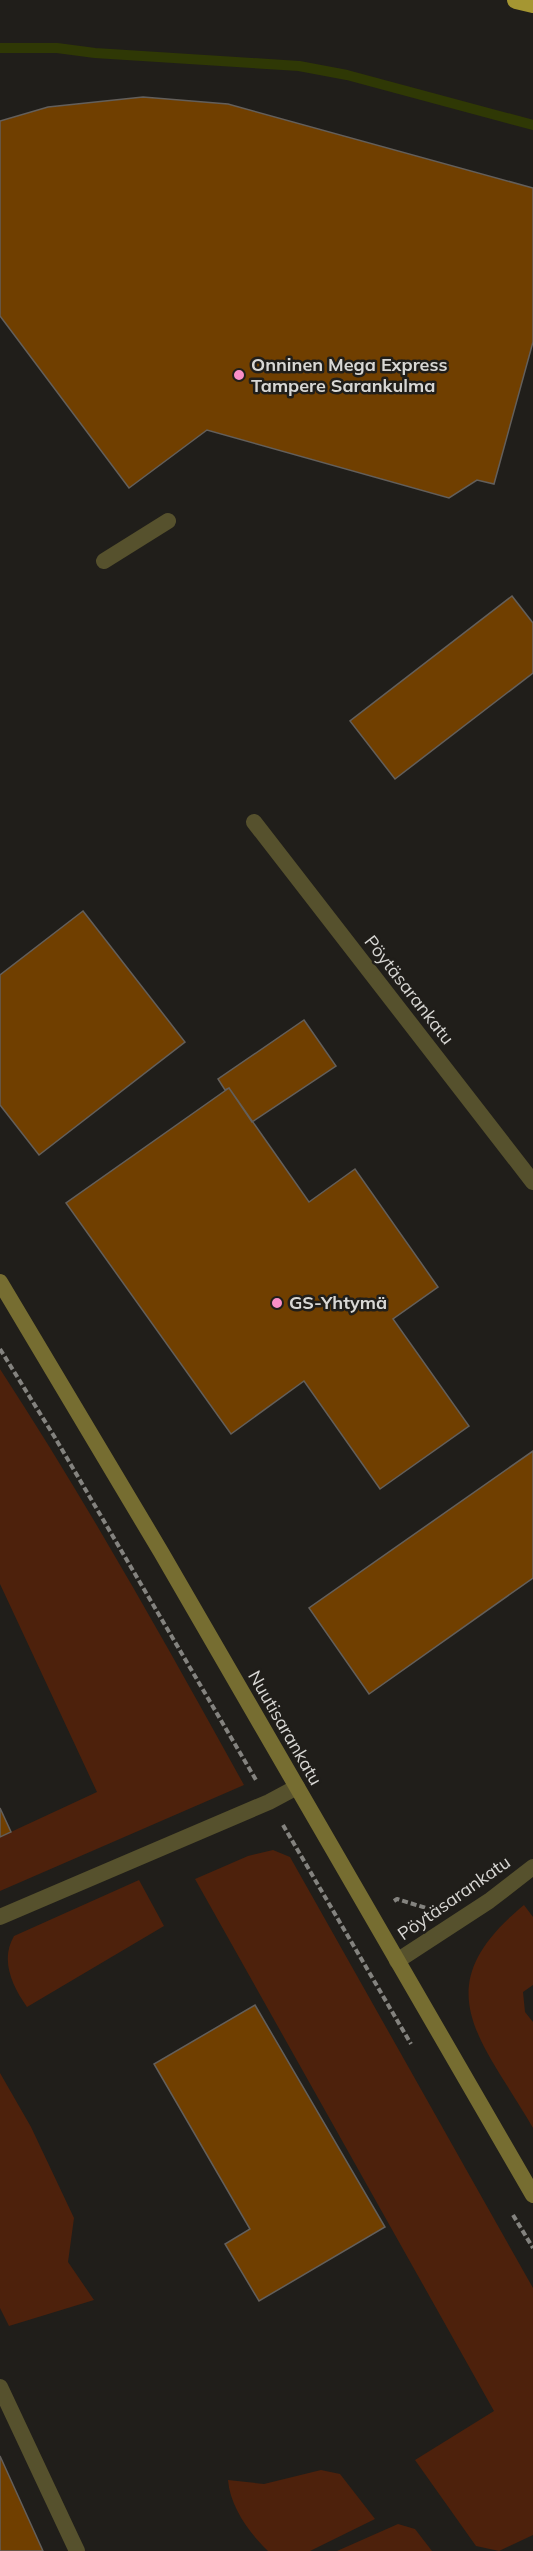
<svg xmlns="http://www.w3.org/2000/svg" width="533" height="2551" viewBox="0 0 533 2551" font-family="Mulish,sans-serif">
<style>
.green{fill:#4d210c}
.lines{fill:none;stroke-linecap:round;stroke-linejoin:round}
.stream{stroke:#2f3805;stroke-width:10}
.building{fill:#703f00;stroke:#635f5b;stroke-width:1.5}
.path{stroke:#84837f;stroke-width:4;stroke-dasharray:6 3;stroke-linecap:butt}
.service{stroke:#56512d;stroke-width:16}
.minor{stroke:#56512d;stroke-width:16}
.secondary{stroke:#766d31;stroke-width:16}
.motorway{stroke:#a59632;stroke-width:18}
.poi-dot{fill:#fa8fc8;stroke:#201e1a;stroke-width:2}
.labels{text-anchor:middle;stroke-width:5;stroke-linejoin:round;paint-order:stroke}
.poi-label{font-size:18px;font-weight:bold;fill:#d8d7d4;stroke:#201e1a;text-anchor:start}
.street-label{font-size:18px;fill:#d8d7d4;stroke:#201e1a}
</style>
<rect width="100%" height="100%" fill="#201e1a"/>
<path class="green" d="M0,1369c88,135 166,275 244,416l-244,106v-54l97,-45 -97,-208z
M273,1850l17,7 243,431v247l-34,16 -23,-5 -61,-86 79,-49 -299,-532 53,-23z
M139,1880l25,46 -137,81c-15,-21 -27,-47 -13,-71z
M524,1905l9,12v68l-10,7 2,20 8,10v106c-52,-90 -110,-140 -9,-223z
M0,2073l31,54 43,91 -6,44 26,38 -85,26 -9,-18z
M321,2470l19,4 35,45 -65,32h-42c-19,-18 -38,-45 -40,-71l36,4z
M398,2524l17,5 17,22h-95z"/>
<g class="lines">
<path class="stream" d="M0,48h57l38,5 204,13 48,9 186,50"/>
</g>
<path class="building" d="M143,97l85,7 305,84v154l-39,142 -17,-4 -28,18 -242,-68 -78,58 -129,-172v-195l48,-14z
M512,596l21,27v50l-138,106 -45,-58z
M83,911l102,131 -146,113 -39,-50v-130z
M304,1020l32,46 -84,56 -23,-34 -4,2 -7,-11z
M229,1088l80,114 46,-33 83,118 -45,32 76,107 -89,63 -76,-108 -73,53 -165,-231z
M533,1451v127l-164,116 -60,-86z
M0,1808l11,24 -11,5z
M255,2005l130,222 -126,74 -34,-57 25,-15 -96,-165z
M0,2456l43,95h-43z"/>
<g class="lines">
<path class="path" d="M0,1349l54,87 202,344
M283,1825l128,219
M394,1901l3,-2 29,9
M513,2215l20,33"/>
<path class="service" d="M104,561l64,-40
M0,1917l269,-115 28,-15
M0,2387l77,164"/>
<path class="minor" d="M254,822l279,360
M397,1961l92,-60 44,-34"/>
<path class="secondary" d="M0,1282l161,270 372,643"/>
<path class="motorway" d="M516,0l17,4"/>
</g>
<g class="poi-dot">
<circle cx="239" cy="375" r="6"/>
<circle cx="277" cy="1303" r="6"/>
</g>
<g class="labels">
<g class="poi-label">
<text x="251" y="371">Onninen Mega Express<tspan x="251" dy="21">Tampere Sarankulma</tspan></text>
<text x="289" y="1309">GS-Yhtymä</text>
</g>
<g class="street-label">
<text transform="translate(409 990) rotate(52)" y="6">Pöytäsarankatu</text>
<text transform="translate(285 1728) rotate(60)" y="6">Nuutisarankatu</text>
<text transform="translate(454 1898) rotate(-35)" y="6">Pöytäsarankatu</text>
</g>
</g>
</svg>
